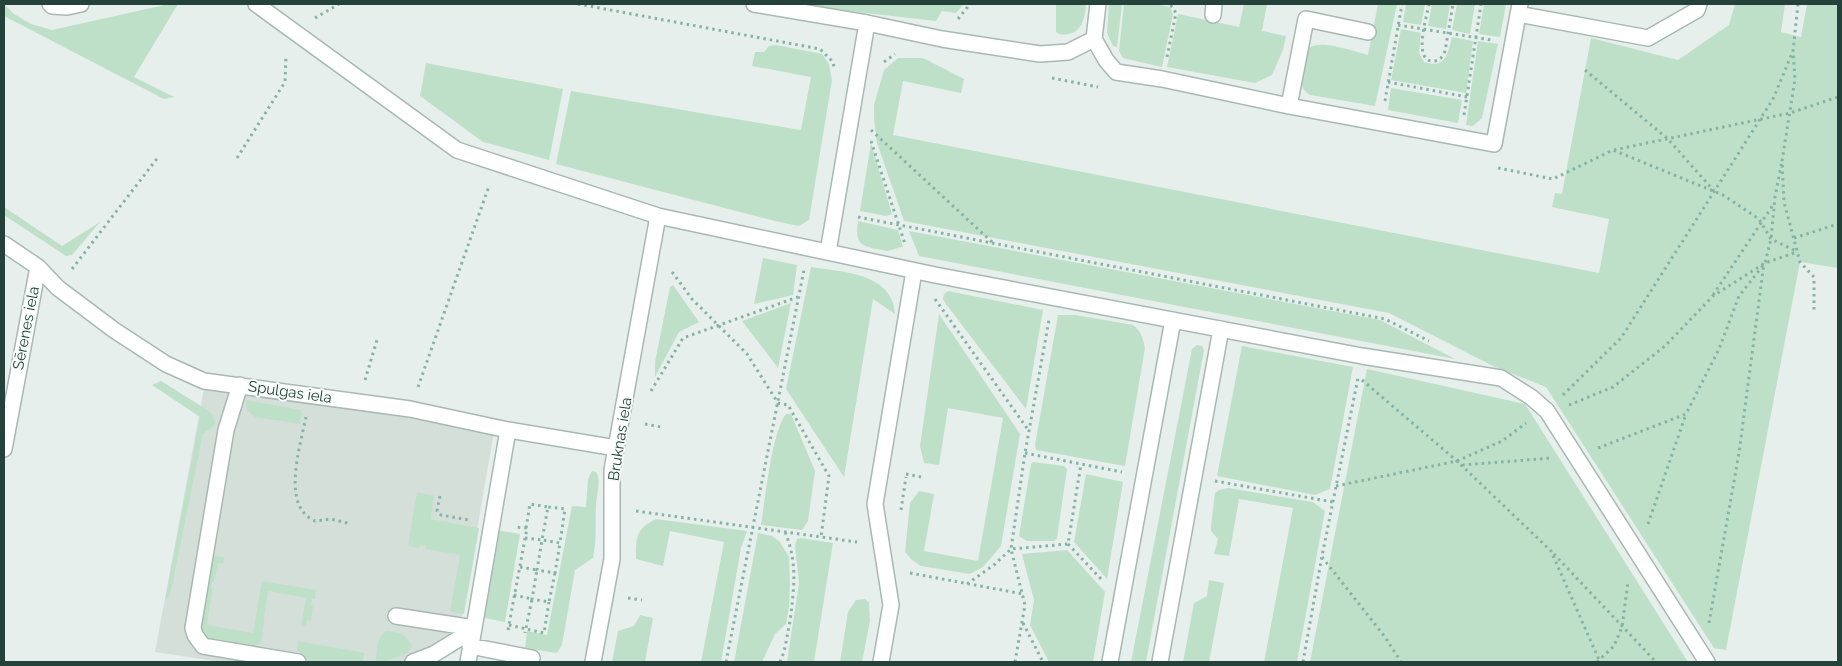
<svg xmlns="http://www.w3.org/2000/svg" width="1842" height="666" viewBox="0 0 1842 666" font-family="Raleway,sans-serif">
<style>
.built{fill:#d4dfda}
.green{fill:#bfe0c8}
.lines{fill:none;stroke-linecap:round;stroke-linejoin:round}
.minor-casing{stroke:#a8b8b2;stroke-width:18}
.path{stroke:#86b3a5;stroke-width:3;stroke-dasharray:2.5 4;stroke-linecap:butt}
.minor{stroke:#fff;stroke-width:15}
.labels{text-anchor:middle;stroke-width:4;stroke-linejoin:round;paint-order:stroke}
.street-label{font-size:15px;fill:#24423a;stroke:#f7fbf9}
</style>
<rect width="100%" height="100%" fill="#e6efeb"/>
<path class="built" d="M205,383l289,49 -38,220 -26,10h-209l-66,-10z"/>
<path class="green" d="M4,4l10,10 17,10 21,6 117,-26h9l-44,73 40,20 -10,2 -160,-83z
M787,4h177l-8,9 -14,-2 -6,10z
M1056,4h30c-1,12 -3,28 -18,30 -5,1 -8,1 -12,-2z
M1109,4h13l-5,43 -4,-1 -6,-13z
M1124,4h31l15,3 3,7 -11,53 -39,-9 -4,-7z
M1244,4h23l-5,27 24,5 -3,14 -11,25 -17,8 -88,-16 11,-53 61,13z
M1378,4h19l-22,102 -65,-11c-10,-7 -9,-12 -7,-23 1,-7 1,-18 5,-23 10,-11 47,3 60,6z
M1406,4h19l-4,21 -18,-3z
M1432,4h18l-4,25 -18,-3z
M1457,4h18l-5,30 -18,-4z
M1484,4h22l-6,33 -21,-3z
M1735,4h50l-4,28 20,5 6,-33h31v264l-38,-6 -74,388 -12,-2 -168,-261 -51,-20 -106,-54 -485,-92 -27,-78 -3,-25v-13l10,-35 14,-12h25l41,21 -3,14 -58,-12 -10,54 706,138 10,-54 -57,-12 3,-14 7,1 29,-156 87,22 51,-35z
M1401,29l20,4 -2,20 5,9c22,7 23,-7 28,-25l21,4 -7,52 -75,-13z
M1478,41l20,3 -16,74 -9,8 -7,-1z
M776,45l46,9 7,10 3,16 -23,140 -10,6 -24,-5 -219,-57 15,-73 230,39 10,-53 -59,-11 3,-14h9l5,-6z
M426,63l137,26 -14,71 -66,-18 -63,-46z
M1391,88l71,12 -4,23 -70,-13z
M871,143l21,71 -6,2 -26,-5z
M4,207l58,39 38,-24 -28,33 -6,1 -62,-41z
M858,221l40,9 5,17c-5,0 -10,3 -15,4 -3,0 -9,-2 -12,-2 -20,-4 -20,-10 -18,-28z
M909,231l471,89 75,39 -536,-103z
M763,258l34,7 -4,30 -39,9z
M811,267c32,5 82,6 84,47l-22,-15 -29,178 -58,-88z
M673,285l26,37 -20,10 -24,45v-15l15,-75z
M948,291l95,19 -17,99 -80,-105 -3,-5 1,-5z
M791,303l-13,65 -36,-47z
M939,314l81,120 -19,112 -18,21 -13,7 -49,-8 -9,-6 -7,-8 5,-49 9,-12 15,3 -10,57 54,10 25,-143 -55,-10 -9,57 -15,-2 -4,-17z
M1058,315h17l58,10c8,6 10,13 12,23l-20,118 -89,-16 -1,-5z
M1197,345l5,1 2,4 -58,312h-15l61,-313z
M1242,346l111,21 -23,122 -15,6 -98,-19z
M1367,369l158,35 163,258h-378z
M161,381l45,28 7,6 2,10 -12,9 -33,161 -5,5 35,-183 -48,-32z
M246,400l56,10 -2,14 -45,-7 -8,-7z
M786,414h5l24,57 -7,50 -6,9 -41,-5c4,-25 11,-94 25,-111z
M1033,462l31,4 3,3 -9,62 -1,7 -3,3h-27l-8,-5 12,-72z
M592,471l4,1c6,9 0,23 0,34 -1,20 1,32 -3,52l-18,12 -13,75 -5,8 -32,-5 2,-17 20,4 25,-129 14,1 2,-28z
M1086,474l37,8 -16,97 -33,-37z
M1228,488l85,14 12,9 -28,151h-33l29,-154 -54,-9 -10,57 -15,-2 4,-15 -7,-8v-5l4,-33 4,-3z
M417,492l17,4 -3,23 48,9 -15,86 -14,-2 10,-57 -34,-6v-3l-6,-1 -1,3 -11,-2z
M656,519l91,12 -6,17 -20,114h-20l23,-120 -54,-11 -7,35 -27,-7c0,-21 -1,-30 20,-40z
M496,530l24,4 -15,88 -25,-5z
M758,533l14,3 8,6 9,15 1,27 -1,23 -3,17 -11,10 -13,28h-28z
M801,538l32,5 -19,119h-27l12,-79 -4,-37 2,-7z
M1067,550l38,42 -12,70h-44l-19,-37 4,-25 -12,-46z
M210,555l14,2 -1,7 -5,-1 -4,19h-2l-1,6h2l-6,37 46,8 9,-52 54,9 -1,9h-3l-1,6 2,1 -2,15 -4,-1 -1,7 -5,-1 5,-28 -38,-7 -7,51 -7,5 -48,-5 -8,-13z
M1209,580l15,3 -15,79h-26l11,-59 13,-7z
M864,599l5,3 1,19 -8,41h-22l8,-50 8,-12z
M640,615l13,3 -8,44h-33l6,-31 16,-5z
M388,631c12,1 19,4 24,15l-4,7 -24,9h-8c1,-10 0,-29 12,-31z
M298,641l67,12 -3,9h-38l-17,-2 -10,-10z"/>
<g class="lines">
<g class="minor-casing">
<path id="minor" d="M50,4l2,2 15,1 14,-3
M256,4l201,146 201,66 277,59 427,81 139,22 30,19 16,14 160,251
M754,4l113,19 75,16 98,15 28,-2 26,-13 12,21 10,12 46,7 127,27 205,38 26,-140
M1518,14l130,24 49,-28 2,-6
M1213,15l1,-11
M1094,39l4,-35
M1289,106l17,-87 62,13
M4,244l34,23 20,21 56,42 52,34 38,17 206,28 98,21 108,18
M828,252l39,-229
M240,385l-14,45 -33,198 2,7 8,11 95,16
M4,449l34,-182
M396,616l78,12 -6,34
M474,628l34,-198
M470,646l62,12
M413,662l21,-8 39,-24
M593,662l19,-103v-89l46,-254
M881,662l10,-57 -16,-101 39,-233
M1110,662l63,-342
M1160,662l61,-333"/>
</g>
<path class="path" d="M578,4l242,45 13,13 1,5
M1429,4c-2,12 -17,59 5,57 6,0 9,-5 11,-10l8,-47
M1798,4l-5,47 2,28 -13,82 2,41 16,60 14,15v35
M315,18l24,-14
M958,19l12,-15
M1398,25l93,15
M1167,57l9,-44 -6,-9
M884,62l11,-8
M1585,70l83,69 46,52
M1052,78l46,9
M1388,82l79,15
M1385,101l17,-97
M1464,115l17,-111
M871,130l122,113
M871,141l34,103
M1614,150l176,-37 48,-16
M237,158l48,-76 1,-27
M1498,168l55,11 60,-29 110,45 36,24 12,20 27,13
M858,217l527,102 44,22
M1794,238l44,-14
M72,269l87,-113
M672,272l20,27 55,55 31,49 10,2 41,71 -8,61
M1713,295l60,-90
M935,299l94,132
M365,380l12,-40
M1362,380l95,81 94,90 49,111
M418,387l71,-201
M651,391l32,-53 115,-41
M1563,395l58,-57 152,-239 20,-48
M1569,405l44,-18 52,-41 48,-50 52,-33 32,-11
M306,417c-5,25 -21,77 -1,97 2,3 7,5 10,7l16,-2 20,5
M645,424l16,3
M1598,448l88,-34 33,-65 20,-53 26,-33 6,-24 4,-42 7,-36
M1025,453l97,19
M1457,461l45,-20 24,-18
M906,474l15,3
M1215,481l118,21
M1336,486l121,-25 6,4 88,-7
M440,496l-3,15 4,4 28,5
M901,510l5,-33
M636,511l221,31
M1648,524l38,-110
M526,528l4,-24 18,3 -6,33 18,3 5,-34 -17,-2
M525,538l17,2 -5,30 18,3 5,-30
M1068,544l34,36
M1554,554l102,108
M1322,557l63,80 16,25
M520,567l17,3 -5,29 17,3 6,-29
M910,573l113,21
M967,584l27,-19 17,-16 57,-5 13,-80
M514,595l18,4 -7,34
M628,598l14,2
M1023,623l20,39
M1709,623l30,-170 25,-190
M509,625l35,8 5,-31
M508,630l19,-102 -13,-1
M726,662l78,-392
M780,662c6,-13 7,-27 10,-41 4,-32 8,-58 -5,-89
M1015,662l10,-57 -14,-56 14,-96 24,-133
M1303,662l19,-106 36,-178
M1597,662l17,-16 8,-19 6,-45"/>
<use href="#minor" class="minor"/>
</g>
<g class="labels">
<g class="street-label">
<text transform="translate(26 328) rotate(-79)" y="5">Sērenes iela</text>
<text transform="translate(290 392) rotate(8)" y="5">Spulgas iela</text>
<text transform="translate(620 439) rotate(-81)" y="5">Bruknas iela</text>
</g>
</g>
<rect width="1842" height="666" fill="none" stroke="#24423a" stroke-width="10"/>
</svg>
